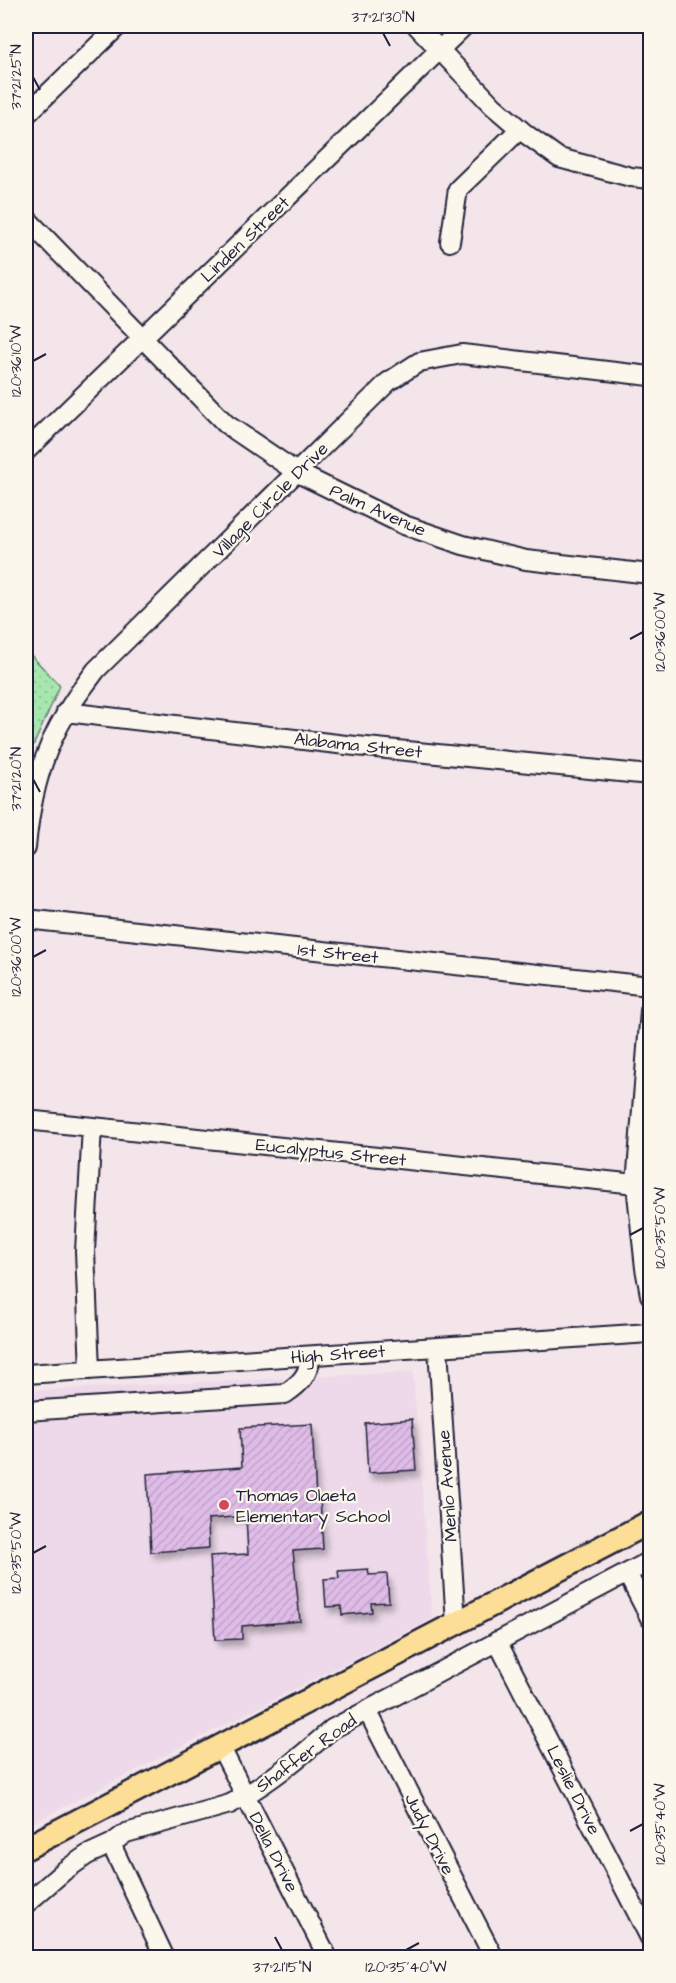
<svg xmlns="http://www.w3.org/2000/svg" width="676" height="1983" viewBox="0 0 676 1983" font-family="'Architects Daughter',sans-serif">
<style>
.built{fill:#edd9e9}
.park{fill:url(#park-dots);stroke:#648474;stroke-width:1.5}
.building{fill:url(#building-hatch);stroke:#22223b;stroke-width:1.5;filter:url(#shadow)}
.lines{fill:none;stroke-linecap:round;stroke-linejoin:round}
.minor-casing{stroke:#22223b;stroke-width:22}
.major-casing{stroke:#22223b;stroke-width:27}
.minor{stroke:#fbf7ec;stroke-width:18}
.major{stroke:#fcde96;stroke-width:22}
.ticks{fill:none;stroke:#22223b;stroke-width:2}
.poi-dot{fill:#d1495b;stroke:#fbf7ec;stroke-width:2}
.labels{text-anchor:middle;stroke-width:4.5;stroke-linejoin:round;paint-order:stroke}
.street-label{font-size:18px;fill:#22223b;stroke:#fbf7ec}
.poi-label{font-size:18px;fill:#22223b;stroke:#fbf7ec;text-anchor:start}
.neatline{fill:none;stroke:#22223b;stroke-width:2}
.ticks-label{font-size:15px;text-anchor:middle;fill:#22223b}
</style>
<defs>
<pattern id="park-dots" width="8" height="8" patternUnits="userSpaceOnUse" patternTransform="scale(1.5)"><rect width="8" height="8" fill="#a7e6ae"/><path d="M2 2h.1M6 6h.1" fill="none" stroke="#8fc597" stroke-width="1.8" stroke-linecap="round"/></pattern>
<pattern id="building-hatch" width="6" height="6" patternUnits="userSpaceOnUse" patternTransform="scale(1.5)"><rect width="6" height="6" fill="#dfbce7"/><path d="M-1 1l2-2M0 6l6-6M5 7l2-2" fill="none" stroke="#bfa1c7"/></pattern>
<filter id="shadow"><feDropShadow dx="3.5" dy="6" stdDeviation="3" flood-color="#0004"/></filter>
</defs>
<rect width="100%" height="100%" fill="#f3e5ea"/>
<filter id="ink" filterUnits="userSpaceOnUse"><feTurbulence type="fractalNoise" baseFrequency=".0167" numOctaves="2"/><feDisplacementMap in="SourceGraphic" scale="12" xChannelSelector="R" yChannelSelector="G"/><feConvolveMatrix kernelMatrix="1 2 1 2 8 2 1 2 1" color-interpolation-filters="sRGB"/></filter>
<g filter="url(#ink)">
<path class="built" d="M413,1372l19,247 -406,207v-435z"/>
<path class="park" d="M26,650l34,36 -30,67 -4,16z"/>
<path class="building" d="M412,1419l4,51 -48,3 -3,-50z
M312,1424l4,74h4l3,51 -30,2 7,70 -58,5v13l-27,1 -5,-84 38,-2 -2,-38 -38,3 1,29 -58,4 -4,-78 95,-7 -2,-39z
M368,1569l1,6 18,-1 2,28 -18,1 1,9 -30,3 -1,-9 -15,1 -2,-28 15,-1 -1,-7z"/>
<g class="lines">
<g class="minor-casing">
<path id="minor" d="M417,26l76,80 34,29 32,23 72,19 19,2
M26,115l92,-89
M26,218l200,206 72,49 106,52 59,20 63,15 124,14
M450,242l8,-53 62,-60
M26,451l438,-425
M66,712l280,33 304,30
M26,848c4,-47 16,-96 41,-136 8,-15 19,-28 29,-42l292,-288 31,-20 43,-8 188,22
M26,919l624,67
M650,1011l-14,173 9,84 5,27
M26,1120l610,64
M438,1348l18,275
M90,1370l-5,-119 7,-124
M26,1374l624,-41
M26,1411l259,-17c16,-11 23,-18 26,-38
M627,1573l23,45
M497,1641l153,297
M367,1710l127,248
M220,1746l108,212
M111,1844l54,114
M26,1904l38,-33 23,-16 24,-11 15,-11 104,-29c38,-20 70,-47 102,-75l318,-168"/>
</g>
<g class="major-casing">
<path id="major" d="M26,1848l624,-326"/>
</g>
<use href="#minor" class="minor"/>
<use href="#major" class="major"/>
</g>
</g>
<path class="ticks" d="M383,33l7,13M33,77l7,13M33,361l13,-7M630,639l13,-7M33,779l7,13M33,957l13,-7M630,1235l13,-7M33,1553l13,-7M630,1831l13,-7M275,1937l7,13M406,1950l13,-7"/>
<circle class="poi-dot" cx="224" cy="1505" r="6"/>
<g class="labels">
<g class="street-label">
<text transform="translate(245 239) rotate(-44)" y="6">Linden Street</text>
<text transform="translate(270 500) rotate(-45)" y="6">Village Circle Drive</text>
<text transform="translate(378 510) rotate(24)" y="6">Palm Avenue</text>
<text transform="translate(358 745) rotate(6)" y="6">Alabama Street</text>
<text transform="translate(338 953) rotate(6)" y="6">1st Street</text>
<text transform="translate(331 1152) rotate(6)" y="6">Eucalyptus Street</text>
<text transform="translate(338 1354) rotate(-4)" y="6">High Street</text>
<text transform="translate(447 1486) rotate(-94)" y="6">Menlo Avenue</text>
<text transform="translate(306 1753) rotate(-36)" y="6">Shaffer Road</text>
<text transform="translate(574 1790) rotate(63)" y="6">Leslie Drive</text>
<text transform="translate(430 1834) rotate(63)" y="6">Judy Drive</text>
<text transform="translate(274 1852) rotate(63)" y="6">Della Drive</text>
</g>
<g class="poi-label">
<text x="236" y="1501">Thomas Olaeta<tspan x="236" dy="21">Elementary School</tspan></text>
</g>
</g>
<rect width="676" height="1983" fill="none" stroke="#fbf7ec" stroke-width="66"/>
<rect x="33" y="33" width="610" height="1917" class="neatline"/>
<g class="ticks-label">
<text x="383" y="22">37°21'30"N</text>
<text transform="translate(16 77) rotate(-90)" y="5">37°21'25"N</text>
<text transform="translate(16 361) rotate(-90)" y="5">120°36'10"W</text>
<text transform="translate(660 632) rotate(-90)" y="5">120°36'00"W</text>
<text transform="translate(16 779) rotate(-90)" y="5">37°21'20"N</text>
<text transform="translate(16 957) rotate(-90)" y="5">120°36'00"W</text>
<text transform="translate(660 1228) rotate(-90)" y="5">120°35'50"W</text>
<text transform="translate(16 1553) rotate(-90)" y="5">120°35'50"W</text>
<text transform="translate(660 1824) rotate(-90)" y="5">120°35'40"W</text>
<text x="282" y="1972">37°21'15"N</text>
<text x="406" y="1972">120°35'40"W</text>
</g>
</svg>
